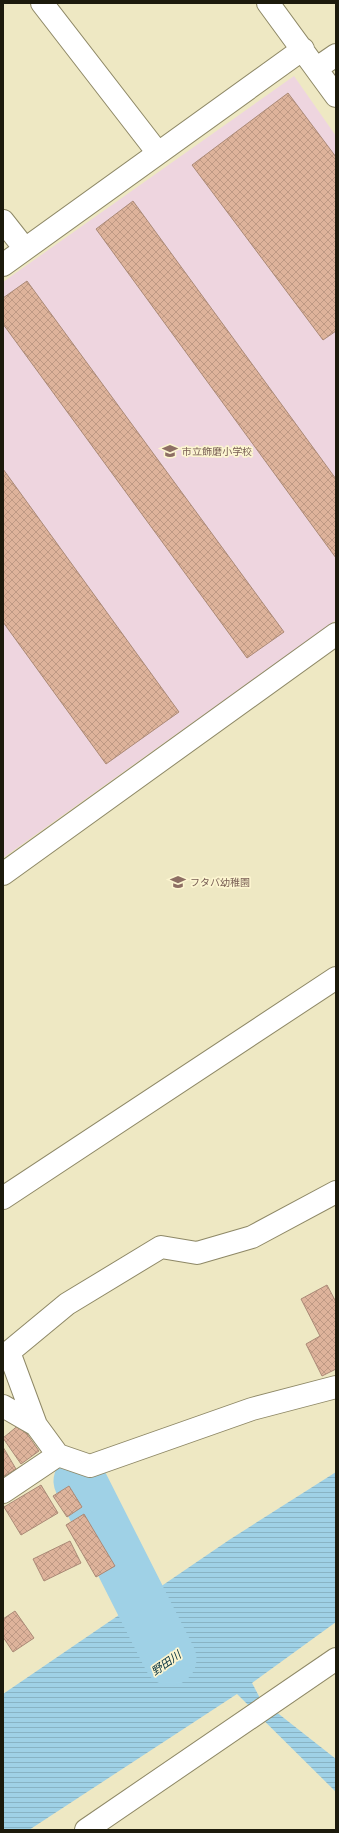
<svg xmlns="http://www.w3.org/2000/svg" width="339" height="1833" viewBox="0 0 339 1833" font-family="Overpass,'Noto Sans JP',sans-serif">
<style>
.education{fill:#eed5df}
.water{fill:url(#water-rules)}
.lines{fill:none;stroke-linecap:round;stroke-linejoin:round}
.river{stroke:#9fd1e6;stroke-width:53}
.building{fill:url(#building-cross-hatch);stroke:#aa8976}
.street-casing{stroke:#8e8866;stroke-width:24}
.street{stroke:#fff;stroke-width:22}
.labels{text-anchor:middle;stroke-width:3.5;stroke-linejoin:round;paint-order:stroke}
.education-label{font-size:10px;fill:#785e54;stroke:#fcf5d0;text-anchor:start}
.water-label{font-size:11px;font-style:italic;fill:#002e3d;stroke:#fcf5d0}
</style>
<defs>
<pattern id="water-rules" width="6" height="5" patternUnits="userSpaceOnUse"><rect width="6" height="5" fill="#9fd1e6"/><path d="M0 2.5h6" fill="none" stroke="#88b3c4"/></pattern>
<pattern id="building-cross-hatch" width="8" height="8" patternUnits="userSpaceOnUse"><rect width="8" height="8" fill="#deb39b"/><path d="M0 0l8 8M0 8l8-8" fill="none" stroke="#be9984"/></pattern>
</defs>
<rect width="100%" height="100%" fill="#eee8c3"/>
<path class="education" d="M294,76l42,60v484l-333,238v-576z"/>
<path class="water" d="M336,1472v150l-84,61 9,17 75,59v33l-99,-98 -208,136h-26v-136l226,-154z"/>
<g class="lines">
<path class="river" d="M80,1481l90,178"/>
</g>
<path class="building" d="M288,93l48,64v174l-13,9 -131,-175z
M133,201l203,278v79l-240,-329z
M27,281l257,351 -37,26 -244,-334v-26z
M3,469l176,243 -73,52 -103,-142z
M327,1285l9,17v67l-14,7 -16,-32 14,-8 -19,-37z
M20,1424l19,27 -18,13 -18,-26z
M3,1447l13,22 -13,8z
M41,1485l17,28 -37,22 -17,-28z
M69,1486l13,21 -15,10 -14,-21z
M84,1514l31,52 -19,11 -30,-52z
M70,1541l11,22 -37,18 -11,-22z
M15,1611l19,27 -21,14 -10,-15v-18z"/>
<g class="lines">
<g class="street-casing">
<path id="street" d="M42,3l116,150
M268,3l68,93
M317,68l19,-13
M3,221l22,28
M3,265l300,-216
M3,874l333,-240
M3,1198l333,-220
M3,1406l33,19 22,30 32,11 162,-57 84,-22
M36,1425l-27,-73 58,-48 94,-57 36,6 55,-16 84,-45
M3,1492l55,-37
M86,1830l250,-171"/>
</g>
<use href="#street" class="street"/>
</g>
<defs>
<g id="school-bare" transform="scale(1.2)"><path d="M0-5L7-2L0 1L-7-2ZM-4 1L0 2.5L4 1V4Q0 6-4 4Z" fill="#8d6e63" stroke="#fcf5d0" stroke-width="2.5" paint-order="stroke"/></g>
</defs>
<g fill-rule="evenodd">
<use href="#school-bare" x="170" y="451"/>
<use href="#school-bare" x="178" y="882"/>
</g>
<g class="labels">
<g class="education-label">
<text x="182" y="455">市立飾磨小学校</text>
<text x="190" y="886">フタバ幼稚園</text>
</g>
<g class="water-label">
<text transform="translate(166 1663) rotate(-35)" y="4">野田川</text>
</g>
</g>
<rect width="339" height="1833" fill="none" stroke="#1c1a0c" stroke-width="8"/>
</svg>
